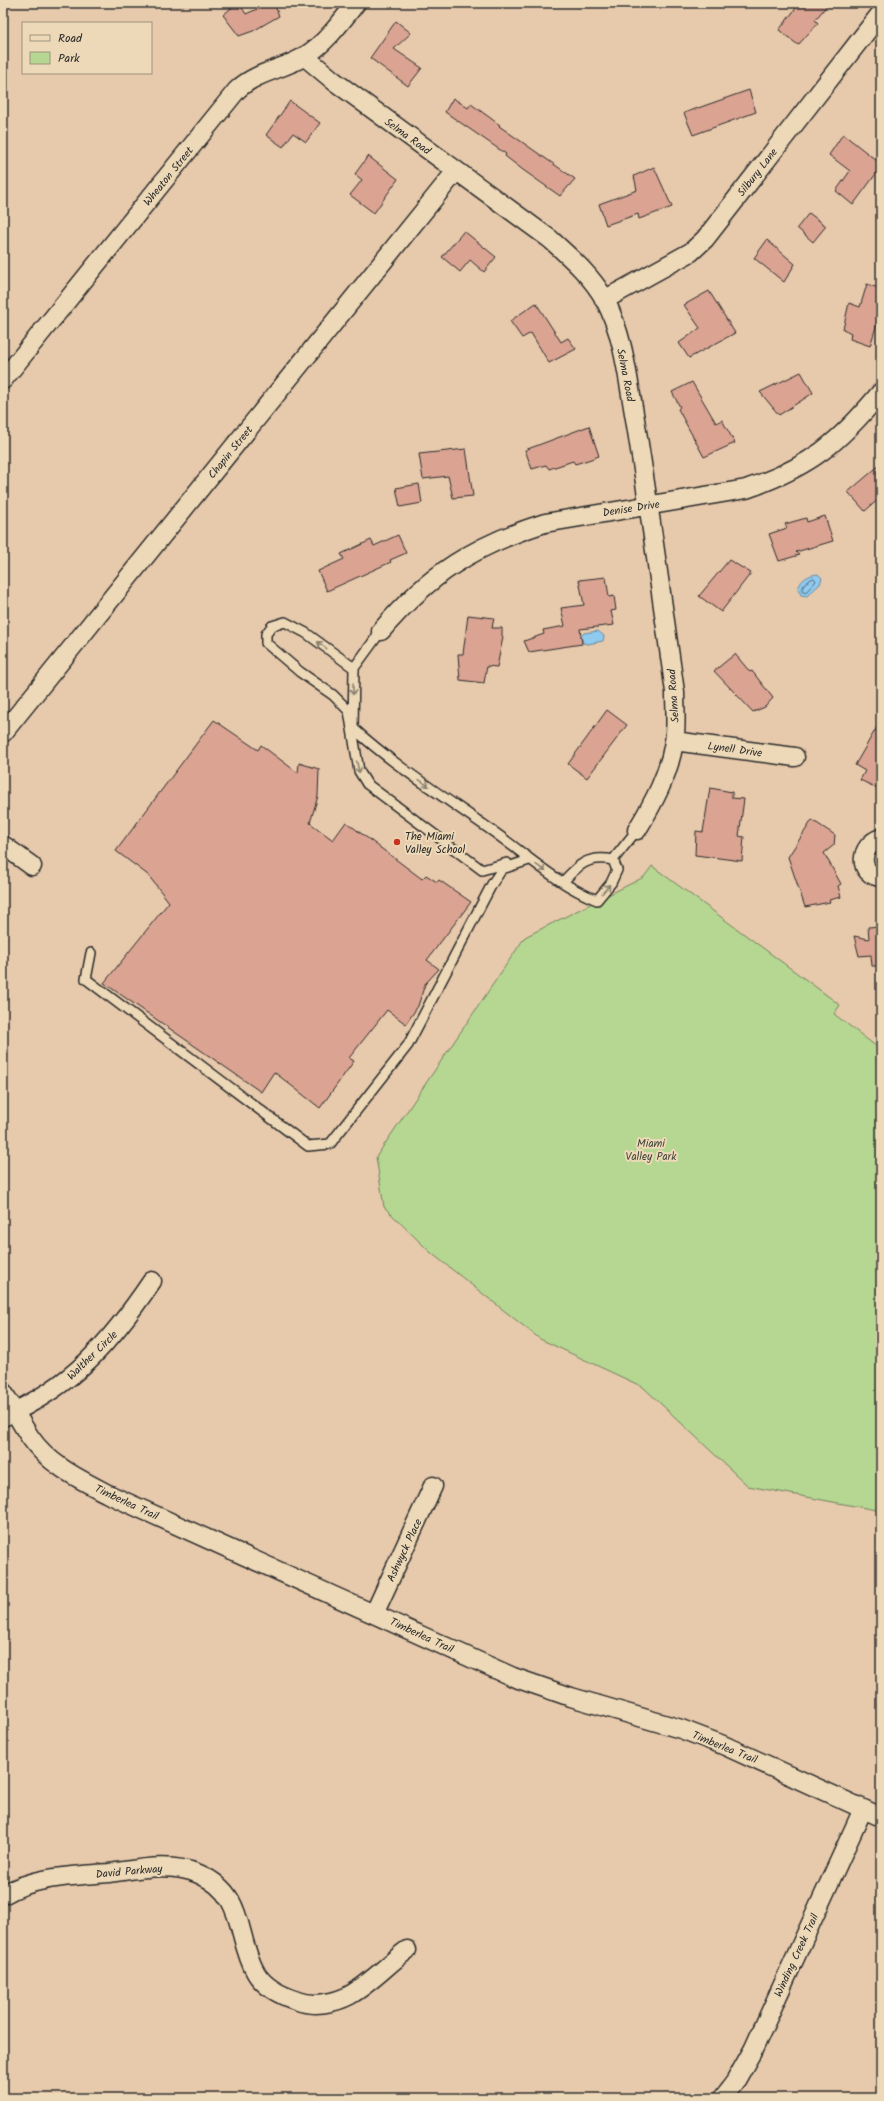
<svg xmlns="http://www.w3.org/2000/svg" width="884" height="2101" viewBox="0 0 884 2101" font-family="Kalam,sans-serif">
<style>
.green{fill:#b5d791;stroke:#70815e}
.water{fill:#8fcaef;stroke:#678aa1}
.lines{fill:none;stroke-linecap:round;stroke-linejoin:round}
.shore{stroke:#536b79;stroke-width:1}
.building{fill:#daa392;stroke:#2b2b2b}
.service-casing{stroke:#2b2b2b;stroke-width:12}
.minor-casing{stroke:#2b2b2b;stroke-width:21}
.service{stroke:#edd9b7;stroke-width:9}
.minor{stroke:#edd9b7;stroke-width:18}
.oneway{stroke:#8c8271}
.poi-dot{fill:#c8321e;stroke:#edd9b7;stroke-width:1.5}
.labels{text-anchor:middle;stroke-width:4;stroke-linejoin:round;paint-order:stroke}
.street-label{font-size:11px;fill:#2b2b2b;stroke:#edd9b7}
.poi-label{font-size:11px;fill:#2b2b2b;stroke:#edd9b7;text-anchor:start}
.park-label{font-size:11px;fill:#40453a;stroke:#edd9b7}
</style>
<rect width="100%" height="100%" fill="#e7c9ac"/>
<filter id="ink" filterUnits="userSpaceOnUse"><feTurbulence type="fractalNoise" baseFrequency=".025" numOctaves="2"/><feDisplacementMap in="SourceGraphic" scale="8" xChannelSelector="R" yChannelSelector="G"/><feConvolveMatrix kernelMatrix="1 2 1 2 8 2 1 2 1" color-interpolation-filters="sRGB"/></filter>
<g filter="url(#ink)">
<path class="green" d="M652,866l188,139 -6,9 47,36v461l-133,-25 -105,-99 -103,-48 -110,-87 -46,-45 -8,-50 149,-220 119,-60z"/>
<path class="water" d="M818,574l4,4 -2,6 -13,12 -6,-1 -3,-6c3,-10 10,-14 20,-15z
M598,631l6,5 -1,5 -15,3 -5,-1 -2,-7 3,-3z"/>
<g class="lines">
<path class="shore" d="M814,578l2,3 -9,10 -3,1 -2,-3 3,-6z"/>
</g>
<path class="building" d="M237,3h2l7,11 20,-9 8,-2 5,13 -26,15 -14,5 -16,-21z
M800,3h29l-14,17 3,3 -20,22 -19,-15z
M396,21l15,12 -17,16 28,19 -14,18 -38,-28z
M749,90l7,22 -63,23 -9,-22z
M453,98l15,10 3,-4 29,21 -1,1 76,53 -15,17 -37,-26 -18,-14 1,-2 -61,-42z
M290,101l30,22 -14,19 -13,-9 -10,14 -17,-12z
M843,134l38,30v3l-28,38 -17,-14 14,-20 -21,-16z
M368,156l30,23 -24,34 -24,-18 12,-15 -7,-6z
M654,167l18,40 -33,12 -1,-5 -32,11 -7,-21 38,-14 -3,-14z
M809,213l17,13 -13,16 -16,-14z
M464,231l32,26 -12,15 -14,-12 -10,12 -18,-15z
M767,240l28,24 -11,18 -30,-24z
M867,284l14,5v22l-11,35 -20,-7 1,-6 -8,-4 6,-26 11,4z
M709,291l26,42 -46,25 -10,-15 21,-15 -16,-23z
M536,303l25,39 7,-4 8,11 -27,14 -18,-30 -9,5 -12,-17z
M801,372l12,21 -34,22 -19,-23z
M692,382l24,41 6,-3 13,23 -31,14 -26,-48 2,-2 -8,-15z
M589,426l10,30 -11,4 -13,4 -2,-3 -24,8 -3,-4 -14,4 -7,-19z
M466,449l7,47 -20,2 -5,-22 -25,3 -4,-25z
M881,464v33l-16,14 -17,-19z
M419,484l3,19 -22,4 -4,-19z
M825,516l8,25 -37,11 3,3 -20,6 -10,-27 18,-6 -2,-4 21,-6 1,4z
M398,535l8,18 -16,7 1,2 -64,29 -9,-20 26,-12 -3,-5 30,-14 3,6z
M729,560l22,13 -30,39 -22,-16z
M606,577l3,20 5,-1 2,14 -5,1 3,14 -34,4 2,15 -53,8 -5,-11 20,-7 -1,-4 22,-4 -4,-18 23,-3 -5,-25z
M468,615l26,3 -2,10h10v8l1,1 -6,30 -10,-1 -3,17 -24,-3 -2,-26h5z
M735,654l15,18 2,-1 21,27 -8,9 -12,5 -39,-41z
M607,710l20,15 -40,53 -19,-14z
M214,720l44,30 3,-5 37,28 1,-10 20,6 -1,27 -8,27 23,17 13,-18 76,57 4,-4 11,7 2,-2 32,22 -44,58 12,9 -14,15 -7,22 -12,18 -19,-14 -38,48 5,3 -34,47 -46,-36 -13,20 -157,-109 65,-81 -21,-27 -32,-24z
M881,720v70l-21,-10 5,-9 -10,-6z
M710,788l22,4v6l12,1 -5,37 5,1 -2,24 -47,-6 1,-24 7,1z
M812,820l23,15 -1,10 -10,8 17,31 -3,2 3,11 -12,3 1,2 -25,5 -17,-50z
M881,926v40h-9l-1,-11 -12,1 -5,-20 15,3 -1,-12z"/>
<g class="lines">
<g class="service-casing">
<path id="service" d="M381,631l-27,37 -1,60c44,40 96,72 145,107 32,23 61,50 99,65l14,-17 6,-13 -4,-10
M354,668l-48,-35 -21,-11 -13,4 -6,8v9l34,29 33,23 16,16 10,60 8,13 115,86 25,-7
M613,860l24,-30
M563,882c15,-17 25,-27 50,-22
M91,953l-5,26 222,167 22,-2 78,-99 84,-161 10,-15 27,-9"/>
</g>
<g class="minor-casing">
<path id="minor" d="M304,56l30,25 216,158c20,18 42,37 55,61 19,36 23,80 30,119 15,91 27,182 40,273 0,16 2,33 -1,50 -5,32 -20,60 -37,88
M604,300l87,-48 14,-13 176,-226
M3,380l234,-290c20,-19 46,-20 68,-34 21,-13 36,-34 51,-53
M381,631c48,-57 94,-86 164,-108l201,-34c64,-22 93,-46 135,-97
M3,733l453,-562
M674,741l121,16
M881,838c-22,7 -24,37 0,39
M3,845l29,21
M3,1392c9,14 17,30 27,45 19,28 49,42 78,57l405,183 58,20 110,32 42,16 158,72
M3,1417c70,-31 107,-74 149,-136
M374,1614l59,-128
M3,1895c31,-19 71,-19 106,-22 30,-4 62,-11 90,1 48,21 36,63 57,99 9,15 26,23 42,28 16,6 37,2 52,-6 21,-12 38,-31 57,-45
M723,2098l12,-16 18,-32 110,-241"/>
</g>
<use href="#service" class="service"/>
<use href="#minor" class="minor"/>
</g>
<defs><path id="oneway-shaft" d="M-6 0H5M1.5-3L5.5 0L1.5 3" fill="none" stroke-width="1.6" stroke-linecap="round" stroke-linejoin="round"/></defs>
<g class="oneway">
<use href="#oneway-shaft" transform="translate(322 645) rotate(-143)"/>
<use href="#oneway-shaft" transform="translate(353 689) rotate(91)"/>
<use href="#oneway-shaft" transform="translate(358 767) rotate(76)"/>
<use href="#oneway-shaft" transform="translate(424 783) rotate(35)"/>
<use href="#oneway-shaft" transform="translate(541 868) rotate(35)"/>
<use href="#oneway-shaft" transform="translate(606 889) rotate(-49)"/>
</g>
</g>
<circle class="poi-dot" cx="397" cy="842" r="4"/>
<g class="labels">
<g class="street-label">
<text transform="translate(408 136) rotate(36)" y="4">Selma Road</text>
<text transform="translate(757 172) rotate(-52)" y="4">Silbury Lane</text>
<text transform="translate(168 176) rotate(-51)" y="4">Wheaton Street</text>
<text transform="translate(626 375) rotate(79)" y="4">Selma Road</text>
<text transform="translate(230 452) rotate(-51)" y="4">Chapin Street</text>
<text transform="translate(631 508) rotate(-9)" y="4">Denise Drive</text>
<text transform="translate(673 696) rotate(-94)" y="4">Selma Road</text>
<text transform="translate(735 749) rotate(8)" y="4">Lynell Drive</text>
<text transform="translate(92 1355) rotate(-44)" y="4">Walther Circle</text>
<text transform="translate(127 1502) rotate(25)" y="4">Timberlea Trail</text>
<text transform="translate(404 1550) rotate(-65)" y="4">Ashwyck Place</text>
<text transform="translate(422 1635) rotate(25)" y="4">Timberlea Trail</text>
<text transform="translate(725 1747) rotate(22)" y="4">Timberlea Trail</text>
<text transform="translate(129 1871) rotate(-5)" y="4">David Parkway</text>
<text transform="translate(796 1955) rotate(-65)" y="4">Winding Creek Trail</text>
</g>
<g class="poi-label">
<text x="405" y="840">The Miami<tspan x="405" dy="13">Valley School</tspan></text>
</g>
<g class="park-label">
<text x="651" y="1147">Miami<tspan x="651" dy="13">Valley Park</tspan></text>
</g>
</g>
<rect width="884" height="2101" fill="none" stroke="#edd9b7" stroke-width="16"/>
<rect x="8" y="8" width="868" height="2085" fill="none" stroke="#2b2b2b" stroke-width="1.5" filter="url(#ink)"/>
<rect x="22" y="22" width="130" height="52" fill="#edd9b7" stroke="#9f937f"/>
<rect x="30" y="35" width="20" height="6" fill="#edd9b7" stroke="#9f937f"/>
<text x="58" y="42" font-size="12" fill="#2b2b2b">Road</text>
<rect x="30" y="52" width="20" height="12" fill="#b5d791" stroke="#9f937f"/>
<text x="58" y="62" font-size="12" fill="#2b2b2b">Park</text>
</svg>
